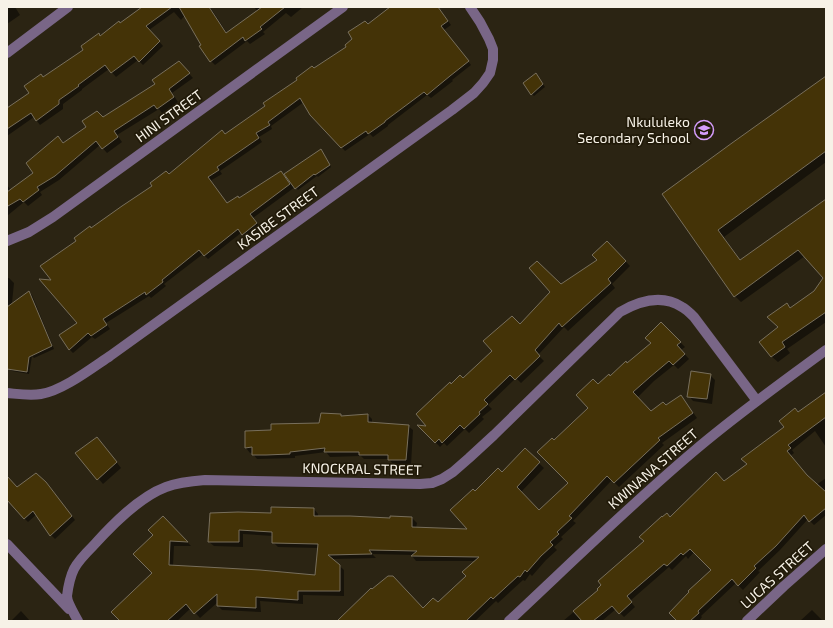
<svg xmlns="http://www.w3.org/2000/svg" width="833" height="628" viewBox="0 0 833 628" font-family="'Exo 2',sans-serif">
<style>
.shadow{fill:#0007}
.building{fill:#443307;stroke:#786f5c}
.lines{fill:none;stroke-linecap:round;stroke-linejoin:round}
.minor{stroke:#796687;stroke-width:10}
.labels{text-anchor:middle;stroke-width:3.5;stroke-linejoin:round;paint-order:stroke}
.street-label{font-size:14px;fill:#f7f2e7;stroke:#211a09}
.poi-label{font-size:14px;fill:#f7f2e7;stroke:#211a09;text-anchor:end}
</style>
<rect width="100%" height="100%" fill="#2b2413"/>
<path class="shadow" d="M7,7h8l5,8 -13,9z
M143,7h67l17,26 30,-22 -3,-4h49l-12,10 -5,-4 -23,19 2,2 -15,10 -3,-3 -32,24 -4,-4 -26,-46 -4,5 -7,-8 -25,18 14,16 -20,19 -5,-5 -22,17 -7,-8 -27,20v1l-19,14v5l-23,16 -6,-8 -27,19v-27l23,-16 14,-15 41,-28 15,-13z
M392,7h46l13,18 -7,5 27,35 -19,15 1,1 -22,17 -4,-3 -39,30v1l-15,11 -3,-3 -25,17 -34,-37 -7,-12 -33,24 1,3 -13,8 3,5 -42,29 2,3 -12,7 17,23 12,-5 42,-27 3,3 37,-25 10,17 -13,10 -1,-1 -19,14 -3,-3 -42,31 7,9 -14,11 -5,-5 -33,26 -5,-5 -39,30 2,2 -15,12 -2,-2 -43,27 4,6 -15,10 -3,-2 -19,16 -3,-3 -9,-14 17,-12 -24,-43 24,-39 14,-13 77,-54 53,-44 4,4 41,-28 47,-38 33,-22 21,-22z
M178,62l15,16 -21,15 6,9 -16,11 -3,-4 -42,26 5,7 -15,11 -7,-8 -41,35 -19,12 2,3 -14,11 -4,-4 -17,14v-31l4,5 24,-16 29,-30 92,-60z
M538,77l7,10 -11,9 -2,-2z
M826,77v85l-102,75 17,24 85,-61v122l-39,27 3,4 -12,9 -7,-6 8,-29 -11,-9 19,-14 4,4 24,-17 10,-13 -20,-22 -64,46 -6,-6 -72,-101z
M607,242l23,24 -18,18 3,4 -47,43 -4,-4 -26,28 6,6 -23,22 -5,-5 -28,27 4,4 -10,8 2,2 -15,14 -4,-4 -18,17 -3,-3 -4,4 -20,-21 8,1 23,-42 12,-5 98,-95 38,-25z
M7,278h2l5,5 -3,30h-4z
M29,293l3,2 22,54 -20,9 -2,-2 -3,18 -17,-3 -3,-2 -2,-6v-17z
M661,323l24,24 -4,3 8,9 -11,10 -4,-4 -20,16 -17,17 14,14 15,-6 14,-10 5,5 12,17 -35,25 2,2 -45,42 -7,-7 -39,41 3,2 -15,14 2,2 -9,8 3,3 -11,10 -14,16 -2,-2 -5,7 -2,-1 -25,23 -2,-2 -21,20h-133l81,-12 15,-6 29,-26 9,-16h-60l-4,-5 1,-1 -41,-1 4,4 -44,1 12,11v26l-41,-1v9l-43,-3 1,11 -39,-2 -4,-4v-4l-18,16 -9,-10 -14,13h-56l32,-48 1,-38 9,-18 28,29h-17l-1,20 143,10 2,-28 -40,-1 -5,-5v-6l-30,-2v13l-29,-1 -5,-4 63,-28 42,-5 4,5v3l73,2 21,-1 5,5 -1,5 53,2 6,-37 27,-20 23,-23 19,18 -23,24 18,19 30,-28 -15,-42 35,-33 9,-22 29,-22 25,-21z
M710,375l5,5 -3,24 -19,-3 -4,-5z
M826,393v54l-11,-16 -23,19 2,3 -4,3 19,23 7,6 10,-7v37l-12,10 -6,-6 -28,31 -22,21 2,1 -17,18 -7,-7 -35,33 1,1 -3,4h-21l34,-51 -18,-18 -6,7 -2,-3 -14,14 -3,-3 -39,34 5,6 -11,10 -8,-8 -14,12h-39l37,-31 70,-72 54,-35 24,-19 37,-37 10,-18 4,3z
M341,415l1,1 26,-1 4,4v4l36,3 5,4 -2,35 -18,-1 -4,-5h-25l-3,-3 -31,1 -4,-5 -31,4v2l-38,1 -4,-5v-2l-3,1 -4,-5v-16l26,-1 48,-7z
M102,443l19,25 -18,16 -26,-31z
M49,487l26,33 -20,19 -4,-4 -14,-21 -9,8 -4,-4z
M812,610l11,11h-23z
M21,611l9,10h-19z"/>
<path class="building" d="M142,7h30l-26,19 14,15 -21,21 -5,-6 -23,17 -6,-8 -27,20 1,1 -20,14v4l-23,17 -5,-8 -24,16v-21l22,-15 -5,-7 17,-12 2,3 40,-27 -2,-4 18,-13 1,3 19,-15 1,2z
M179,7h30l17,26 36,-26h23l-25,20 2,2 -17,12 -2,-4 -33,25 -11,-16 2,-1z
M390,7h48l10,14 -7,5 28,35 -19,15 -23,19 -3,-3 -39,29v1l-17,12 -2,-3 -25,17 -31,-33 -10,-17 -32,24 2,3 -14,8 3,5 -42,29 2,3 -11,7 19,26 11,-7 1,2 42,-27 9,13 -40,30 7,9 -15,12 -4,-6 -34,27 -5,-6 -37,30 1,2 -17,13 -1,-3 -42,27 4,6 -16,11 -3,-3 -19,17 -10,-15 18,-12 -38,-44 12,1 -11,-14 36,-25 -2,-3 16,-12 1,2 31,-22 30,-20 -2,-3 16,-12 3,3 53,-44 3,4 40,-28 -2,-3 34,-23 -1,-2 16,-12 2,2 32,-21 -1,-2 7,-6 -4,-7 17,-11 3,3z
M179,61l11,12 -21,16 5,8 -17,12 -3,-4 -40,26 4,6 -16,12 -6,-8 -41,35 -18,11 2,3 -16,12 -3,-3 -12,7 -1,-2v-12l26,-19 -7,-10 32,-27 5,7 23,-16 -4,-6 15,-10 6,6 52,-33 -3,-4z
M536,73l7,11 -12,11 -8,-12z
M826,76v75l-108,79 22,30 86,-61v113l-44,30 3,5 -14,10 -12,-15 19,-15 -11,-10 20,-14 3,5 24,-17 9,-13 -25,-28 -64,47 -72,-103 70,-51z
M321,149l9,16 -15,10 -1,-1 -19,15 -11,-15z
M607,241l19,20 -18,18 3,4 -49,44 -3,-4 -24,27 5,6 -25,24 -5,-5 -26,25 4,4 -9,8 1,2 -16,15 -4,-4 -18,18 -3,-4 -4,4 -18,-18 9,1 -10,-12 34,-32 1,2 9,-9 3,3 29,-27 -9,-10 29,-25 8,8 30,-32 -21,-24 8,-7 24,23 36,-24 -5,-5z
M29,291l23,55 -23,11 -2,15 -20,-3v-62z
M661,322l20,20 -4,3 8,9 -12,11 -4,-4 -19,16 -17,15 18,19 12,-9 3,3 15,-10 12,18 -35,25 2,2 -46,43 -7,-7 -38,40 3,2 -15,14 2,2 -9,8 3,3 -12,11 -14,16 -2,-2 -5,7 -2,-1 -25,23 -2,-2 -25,24h-129l34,-33 1,1 16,-13h5l30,32 10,-10 5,4 28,-26 -4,-4 17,-15 -68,-1 6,-5 -48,-1 3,4 -44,1 12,10v26h-42v9l-42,-3v11l-39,-2v-12l-23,20 -8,-10 -19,17h-47l-9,-9 41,-39 -19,-19 20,-19 -5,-5 15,-14 25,26 -18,-1 -1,24 91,5 55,5 3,-31 -46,-1v-11l-33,-2v12h-31l2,-29 28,-1 33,1v-6l43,1v8h36l40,2v-2l22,1v10l55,2 -17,-19 23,-21 2,2 23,-23 4,4 23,-24 15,14 -23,25 22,23 29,-27 -31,-31 15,-14 2,2 34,-32 -12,-13 17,-16 5,5 11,-10 1,2 16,-15 1,2 24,-20 -6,-5z
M691,371l20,3 -4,25 -20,-2z
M826,392v25l-38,28 3,3 -4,3 20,24 19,17v16l-17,14 -5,-7 -28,31 -22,20 2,2 -18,18 -6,-7 -34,32 1,2 -9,8h-13l-8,-8 20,-21 -1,-1 23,-21 -21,-21 -7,6 -2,-2 -14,13 -3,-2 -37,32 5,6 -13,12 -7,-8 -19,15h-11l-9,-10 25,-21 -1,-1 4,-4 -3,-4 46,-40 -5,-4 23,-21v1l5,-4 3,4 46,-45 8,9 23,-17 -6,-5 43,-32 -5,-6 16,-13 3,4z
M321,413l20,1v2l27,-2v8l41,3 -3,35h-18v-5h-29v-3h-35l1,-4 -35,4v2l-24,1h-14v-8l-7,1v-17l26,-1v-6l48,-1z
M97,437l20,25 -20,18 -22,-27z
M36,473l10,9 26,34 -22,20 -17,-25 -9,8 -17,-19v-24l10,11z"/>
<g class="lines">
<path class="minor" d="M7,53l61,-46
M7,241l22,-9 24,-15 290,-210
M7,393c11,1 23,3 34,1 21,-3 51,-26 69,-38l342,-246 22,-17 9,-10 7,-10 3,-13v-11l-4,-10 -9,-17 -10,-15
M7,544l62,65
M78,621c-3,-6 -11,-18 -11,-25 1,-8 3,-19 7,-27 4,-8 12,-16 19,-23 19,-21 46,-49 73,-59 13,-5 26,-6 39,-7l215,4 12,-1 10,-4 11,-7 16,-14 25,-23 126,-123c19,-11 42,-18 62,-5 4,2 8,6 12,10l63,84
M509,621c61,-57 121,-116 185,-170 42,-36 87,-68 132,-101
M747,621l37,-35 42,-37"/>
</g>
<defs>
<g id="school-ring" transform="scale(1)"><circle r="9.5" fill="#211a09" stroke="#d49cfb" stroke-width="1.5"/><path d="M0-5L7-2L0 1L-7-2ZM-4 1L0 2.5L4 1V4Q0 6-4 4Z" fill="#d49cfb"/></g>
</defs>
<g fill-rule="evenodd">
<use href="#school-ring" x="704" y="130"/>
</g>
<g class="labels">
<g class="street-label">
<text transform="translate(169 116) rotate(-36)" y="5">HINI STREET</text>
<text transform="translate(278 218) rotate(-36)" y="5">KASIBE STREET</text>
<text transform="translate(362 469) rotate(1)" y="5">KNOCKRAL STREET</text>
<text transform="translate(653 469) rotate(-41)" y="5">KWINANA STREET</text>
<text transform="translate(777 575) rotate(-42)" y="5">LUCAS STREET</text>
</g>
<g class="poi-label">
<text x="690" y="127">Nkululeko<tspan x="690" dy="16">Secondary School</tspan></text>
</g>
</g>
<rect width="833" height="628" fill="none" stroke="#f7f2e7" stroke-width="16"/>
</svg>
